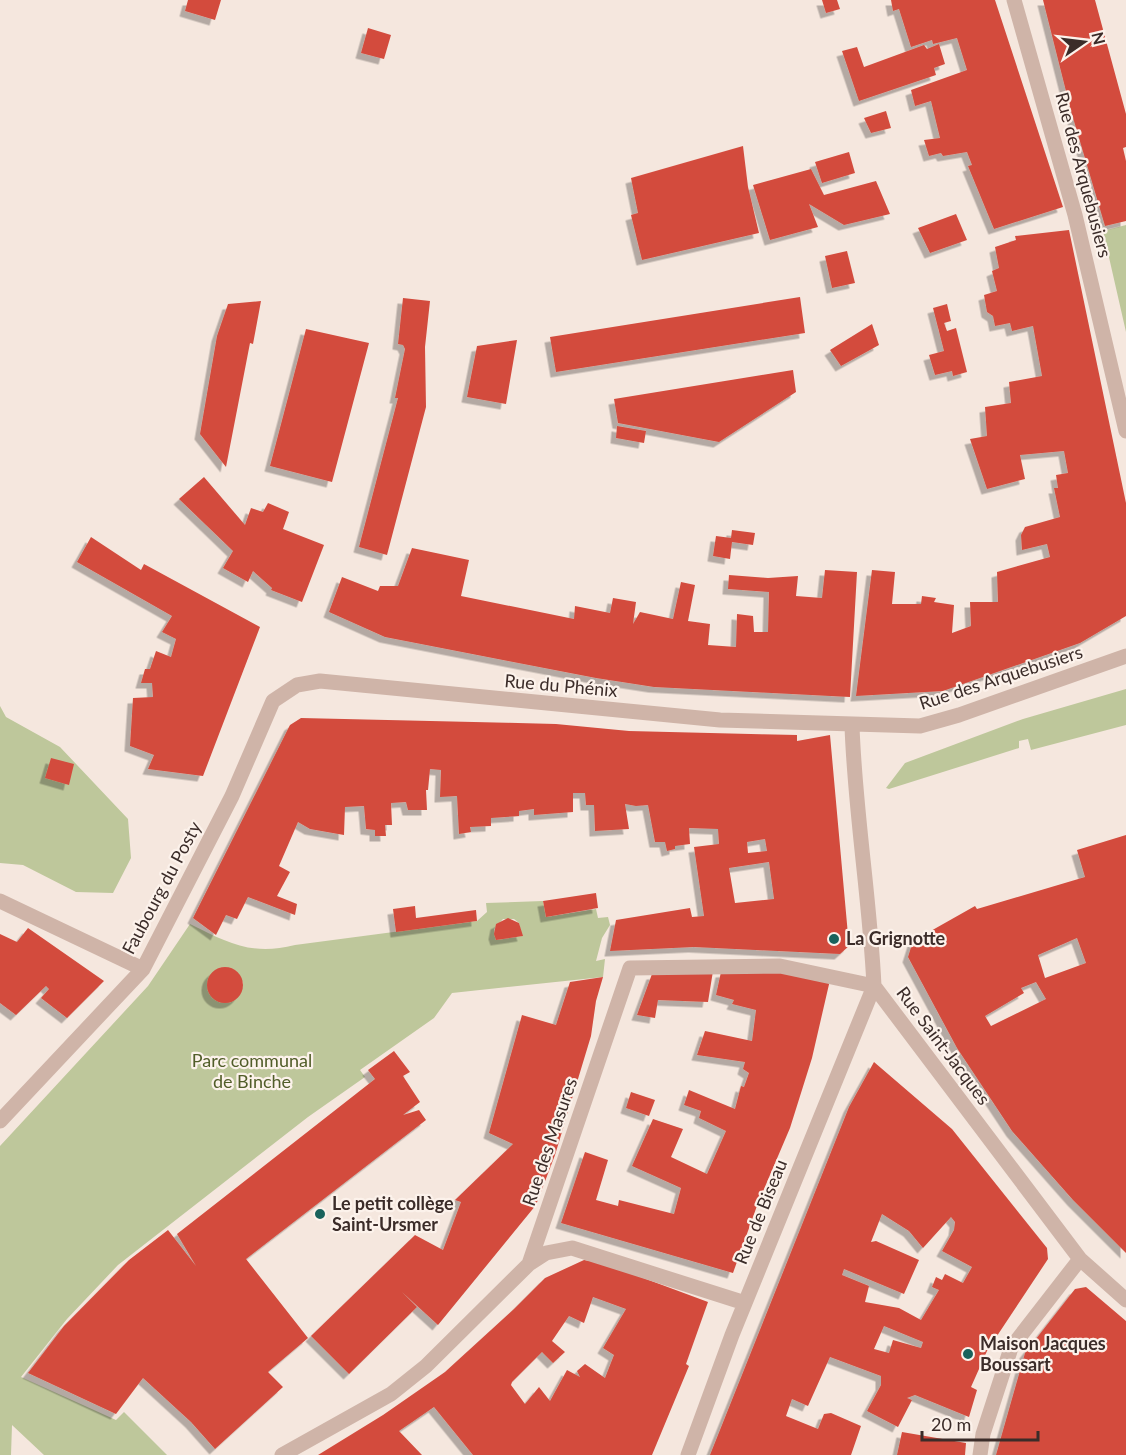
<svg xmlns="http://www.w3.org/2000/svg" width="1126" height="1455" viewBox="0 0 1126 1455" font-family="Lato,sans-serif">
<style>
.green{fill:#bec79b;fill-rule:evenodd}
.building{fill:#d34c3e;fill-rule:evenodd;filter:url(#shadow)}
.lines{fill:none;stroke-linecap:round;stroke-linejoin:round}
.minor{stroke:#cfb4a8;stroke-width:15}
.poi-dot{fill:#19625c;stroke:#fcf2eb;stroke-width:2}
.labels{text-anchor:middle;stroke-width:4.5;stroke-linejoin:round;paint-order:stroke}
.street-label{font-size:18px;fill:#3b2c29;stroke:#fcf2eb}
.poi-label{font-size:18px;font-weight:bold;fill:#3b2c29;stroke:#fcf2eb;text-anchor:start}
.park-label{font-size:18px;fill:#515d29;stroke:#fcf2eb}
</style>
<defs>
<filter id="shadow"><feDropShadow dx="-5.5" dy="5.5" stdDeviation="0" flood-color="#0004"/></filter>
</defs>
<rect width="100%" height="100%" fill="#f5e7de"/>
<path class="green" d="M1126,225v107l-23,-101z
M1126,689v36l-95,25 -3,-11 -9,2v7l-130,41 -3,-1 19,-25 118,-44z
M0,706l6,11 54,30 68,72 3,39 -18,35 -37,-1 -53,-27 -23,-2z
M543,901l3,16 50,-8 2,9 10,-1 2,8 -8,13 -6,23 9,-2 -2,18 -151,16 -18,25 -74,52 5,7 -57,40 -190,148 -51,54 -46,58 95,43 8,-8 43,43h-123l-32,-30 -1,30h-11v-309l148,-160 42,-62c38,19 62,32 105,21l182,-24 10,-9 -1,-9zM503,919h11l5,4 3,13 -26,4 -2,-11zM219,968c13,-2 20,3 24,15 -2,19 -21,25 -33,10v-17z"/>
<path class="building" d="M188,0h33l-6,20 -30,-9z
M822,0h15l3,9 -14,4z
M891,0h104l68,207 -69,22 -26,-63 4,-1 -5,-13 -24,4 -2,-3 -12,3 -5,-16 16,-2 -9,-37 -16,5 -4,-16 56,-20 -10,-32 -24,6 -1,-4 -21,7 -12,-38 -6,2z
M1043,0h52l31,114v33l-3,1 3,13v60l-21,5 -34,-115z
M368,28l23,7 -7,24 -23,-6z
M939,44l6,20 -11,4 2,7 -77,26 -17,-50 15,-4 7,20 60,-22 3,4z
M886,111l5,17 -20,5 -7,-15z
M743,146l5,41 11,46 -117,27 -11,-45 7,-2 -7,-35z
M849,152l6,21 -33,10 -7,-21z
M811,169l13,26 52,-14 14,33 -46,11 -35,-21 9,23 -48,13 -17,-55z
M956,214l11,26 -37,13 -12,-25z
M1069,230l57,273v113l-46,27 -137,48 -87,5 16,-126 23,2 -3,32h29l1,-8 14,2 -2,4 20,3 -2,28 19,-7 -1,-24h28l-1,-30 53,-15 -3,-13 -25,6 -1,-15 4,-8 35,-10 -6,-29h4l-2,-13 12,-2 -4,-22 -44,4 5,24 -38,10 -17,-50 17,-3 -2,-29 26,-4 -2,-21 33,-6 -9,-50 -21,5 -2,-8 -15,3 -2,-10 -6,-4 -3,-17 13,-4 -5,-20 7,-3 -4,-21 21,-7 -1,-4z
M847,251l8,32 -23,5 -7,-32z
M800,297l5,36 -249,39 -6,-35z
M403,298l27,3 -5,46 1,60 -39,148 -28,-8 39,-149h-3l10,-49 -2,-4 -5,-1z
M261,301l-8,43 -3,-1 -24,124 -26,-33 17,-98 11,-32z
M947,304l4,17 -7,2 3,8 9,-3 11,44 -14,4 -1,-5 -17,4 -6,-20 15,-4 -11,-43z
M872,324l7,21 -38,21 -11,-16z
M306,329l63,14 -37,139 -62,-16z
M517,340l-11,64 -39,-7 10,-51z
M793,370l3,22 -77,50 -101,-19 -4,-24z
M617,426l29,5 -2,12 -28,-5z
M204,477l41,48 6,-17 12,4 5,-9 21,9 -6,17 41,16 -22,57 -31,-12 1,-2 -19,-17 -5,11 -25,-14 10,-17 -54,-52z
M732,530l23,3 -2,12 -21,-3 -2,17 -17,-3 3,-20 15,2z
M91,537l50,33 3,-6 116,63 -57,149 -55,-7 6,-14 -24,-9 3,-48 20,-1 -1,-14h-11l4,-14h5l6,-18 15,6 5,-18 -14,-7 10,-16 -95,-54z
M412,548l57,12 -8,36 113,23 1,-13 35,7 3,-15 23,4 -3,22 7,-12 33,7 8,-37 14,3 -7,36 22,3 -2,21 28,2 1,-33 16,2 1,16h14l1,-40 -41,-3 1,-14 39,3 30,-2 -2,20 26,2 3,-28 32,2 -7,125 -196,-10 -58,-9 -211,-41 -56,-25 13,-35 36,14 2,-5h18z
M301,718l255,6 73,7 168,4v6l33,-6 19,211 -9,8 -146,-7 -84,4 6,-31 74,-12 2,9 12,-1 -10,-69 25,-3 -1,-15 -29,-1 1,16 -15,2v3l-8,2 -2,-9h-10l-7,-37 -12,1 -11,-2 4,25 -34,2 -1,-26h-8l-1,-12h-12v19l-39,3v-6l-15,2v5l-28,2v8l-21,1 1,5 -12,2 -2,-38 -17,1 1,-27 -11,-1 -2,21h-2l1,20h-19l-2,-8 -15,1 1,22h-7l1,11h-11v-6l-9,-1 -2,-23 -19,1 -1,28 -34,-6 -12,-7 -19,44 11,6 -13,24 20,8 -2,11 -47,-18 -11,22 -11,-4 -10,20 -23,-17 97,-193zM765,839l2,12 -19,2 -1,-11zM769,862l5,37 -39,4 -6,-35z
M51,758l23,6 -5,21 -24,-7z
M1126,835v418l-53,-53 -61,-69 -55,-83 -49,-91 5,-16 62,-35 2,3 108,-32 -8,-27zM1077,938l9,25 -41,15 -7,-23zM1036,982l10,17 -55,27 -6,-10 39,-23 -3,-5z
M596,893l2,15 -52,9 -3,-16z
M415,906l1,12 60,-8 1,11 -81,11 -3,-23z
M508,918l11,5 4,13 -27,4 -2,-6 2,-10z
M28,928l76,53 -37,37 -26,-20 8,-9 -3,-3 -30,29 -16,-12v-69l17,8z
M207 985a18 18 0 1 1 36 0a18 18 0 1 1-36 0Z
M767,968l63,12 -18,78 -22,70 -32,75 -25,70 -172,-50 24,-71 23,8 -12,40 22,6 1,-6 55,14 7,-26 -49,-22 21,-47 30,10 -12,28 36,17 19,-43 -27,-13 2,-7 -17,-6 5,-15 46,19 6,-23 3,1 5,-14 -6,-4 2,-7 -48,-7 8,-24 47,10 4,-31 -24,-6 2,-4 -18,-5 5,-23z
M713,971l-5,31 -50,-2 -3,18 -18,-3 15,-41z
M603,977l-7,24 -5,35 -36,119 -19,50 -98,120 -36,-33 15,15 -68,67 -38,-38 104,-101 28,15 18,-48 -6,-2 58,-56 -24,-11 33,-118 34,10 14,-43z
M394,1051l16,21 -7,4 17,26 -17,13 16,-5 7,10 -180,139 62,79 -40,34 15,15 -68,62 -24,-27 -48,-44 -27,36 -88,-41 36,-47 65,-66 39,-30 28,36 -19,-32 198,-155 -7,-9z
M874,1062l78,67 95,119 1,11 -61,92 -16,36 6,3 -8,27 -54,-22 -8,3 5,2 -14,27 -31,-16 14,-26v-9l-51,-19 -22,49 -16,-7 -6,17 32,13 6,-15 7,-1 30,13 -10,29h-141l139,-348zM882,1214l27,17 14,17 28,-31 4,5 -1,8 -12,21 30,16 -9,16 -18,-9 -3,6 -6,-3 -4,10 7,3 -18,30 -22,-12 -34,-6 4,-16 -27,-11 2,-6 60,25 15,-34 -43,-19 -5,1zM884,1326l39,16 -2,6 -28,-8 -4,13 -15,-4z
M631,1092l24,8 -6,16 -23,-8z
M584,1260l19,3 105,39 -22,62 3,2 -37,89h-179l-39,-48 -35,24 23,24h-104l65,-40 62,-43 69,-63 31,-31zM593,1297l33,12 -23,39 11,7 -9,23 -20,-14 -8,7 3,6 -13,-7 -17,31 -11,-14 -14,17 -14,-19 1,-3 30,-30 11,11 12,-11 -13,-11 17,-25 15,7z
M1086,1287l40,34v134h-130l29,-102 50,-64z
M902,1432l64,11 -1,12h-68z"/>
<g class="lines">
<path class="minor" d="M1014,0l61,215 51,216
M852,726c3,87 18,173 22,260l206,273 46,41
M0,901l143,68
M0,1121l143,-152 89,-173 41,-95 24,-16 23,-4 400,39 200,6 39,-11 167,-59
M529,1264l17,-11 26,-5 173,55
M282,1455l109,-61 35,-28 103,-102 101,-296 150,-2 94,20
M688,1455l44,-120 142,-349
M980,1455l3,-21 28,-86 69,-89"/>
</g>
<g class="poi-dot">
<circle cx="834" cy="939" r="6"/>
<circle cx="320" cy="1214" r="6"/>
<circle cx="968" cy="1354" r="6"/>
</g>
<g class="labels">
<g class="street-label">
<text transform="translate(1083 175) rotate(75)" y="6">Rue des Arquebusiers</text>
<text transform="translate(1001 678) rotate(-18)" y="6">Rue des Arquebusiers</text>
<text transform="translate(561 686) rotate(5)" y="6">Rue du Phénix</text>
<text transform="translate(162 888) rotate(-62)" y="6">Faubourg du Posty</text>
<text transform="translate(943 1046) rotate(53)" y="6">Rue Saint-Jacques</text>
<text transform="translate(550 1142) rotate(-71)" y="6">Rue des Masures</text>
<text transform="translate(761 1212) rotate(-68)" y="6">Rue de Biseau</text>
</g>
<g class="poi-label">
<text x="846" y="945">La Grignotte</text>
<text x="332" y="1210">Le petit collège<tspan x="332" dy="21">Saint-Ursmer</tspan></text>
<text x="980" y="1350">Maison Jacques<tspan x="980" dy="21">Boussart</tspan></text>
</g>
<g class="park-label">
<text x="252" y="1067">Parc communal<tspan x="252" dy="21">de Binche</tspan></text>
</g>
</g>
<g transform="translate(1084 42) rotate(76)" stroke="#fcf2eb" stroke-width="4.5" paint-order="stroke">
<path d="M0-4.5L10 22L0 15L-10 22Z" fill="#3b2c29"/>
<text y="-9" font-size="16" font-weight="bold" text-anchor="middle" fill="#3b2c29">N</text>
</g>
<path d="M922 1431v9h116v-9" fill="none" stroke="#3b2c29" stroke-width="3"/>
<text x="931" y="1431" font-size="18" fill="#3b2c29" stroke="#fcf2eb" stroke-width="4.5" paint-order="stroke">20 m</text>
</svg>
